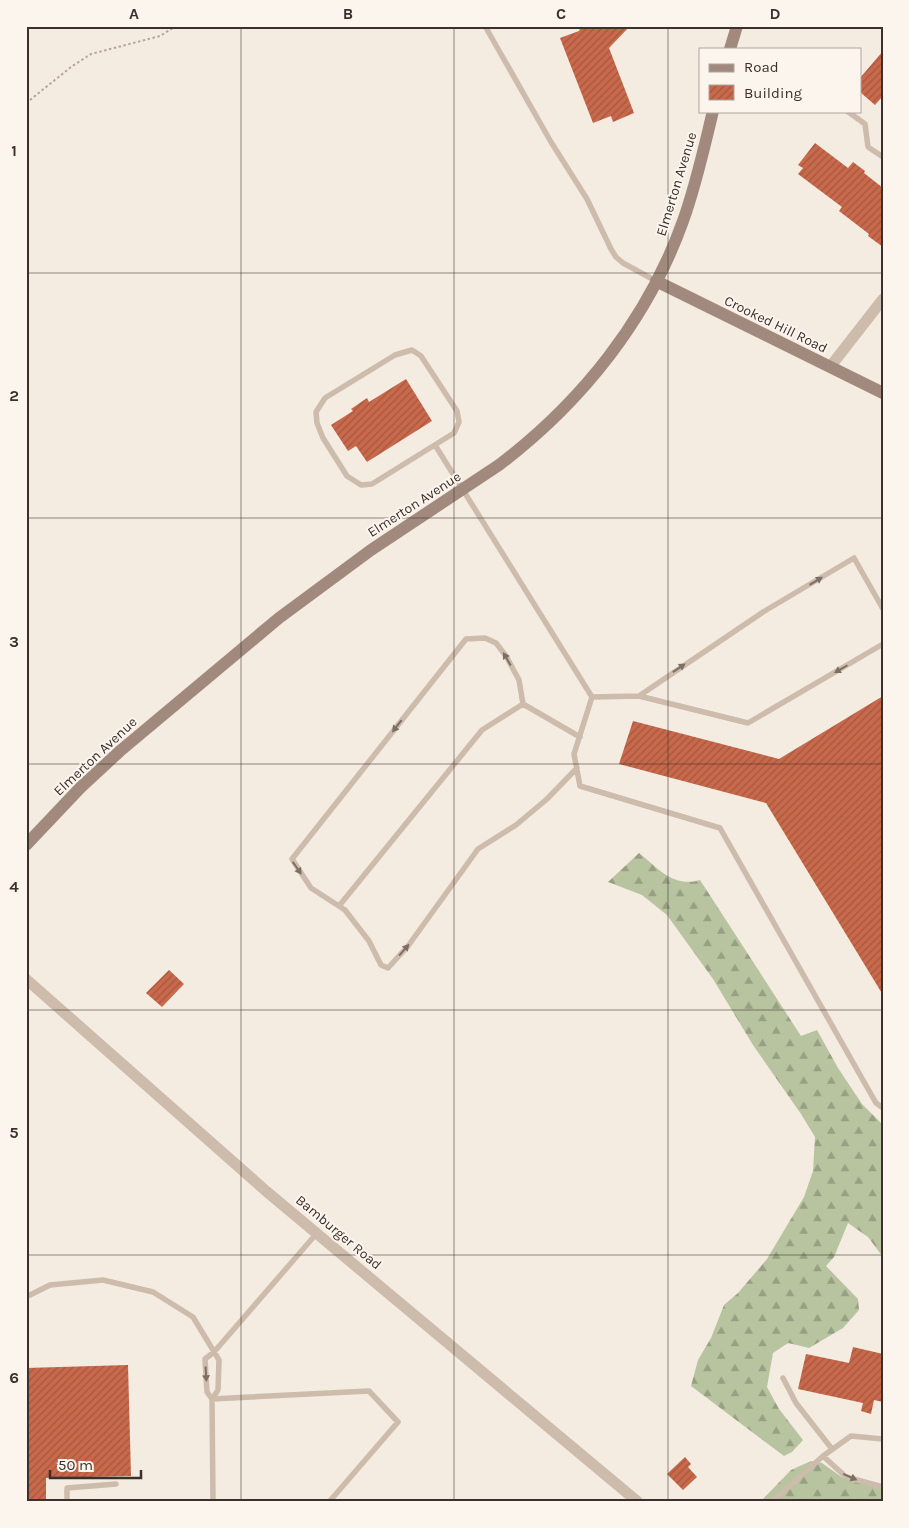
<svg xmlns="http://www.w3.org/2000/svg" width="909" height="1528" viewBox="0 0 909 1528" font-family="Karla,sans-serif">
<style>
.forest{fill:url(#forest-firs)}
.building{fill:url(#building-hatch)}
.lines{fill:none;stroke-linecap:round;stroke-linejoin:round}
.path{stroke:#b9a596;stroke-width:2;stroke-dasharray:2.5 2.5;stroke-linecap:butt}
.lane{stroke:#cdbbac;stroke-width:5.5}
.street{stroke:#cdbbac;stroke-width:11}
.secondary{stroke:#a18a7d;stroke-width:12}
.oneway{fill:#7d6f65}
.grid{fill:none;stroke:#3b302b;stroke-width:1;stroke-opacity:0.55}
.labels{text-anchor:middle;stroke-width:4;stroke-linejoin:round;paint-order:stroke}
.street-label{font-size:14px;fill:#3b302b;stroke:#fbf5ee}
.neatline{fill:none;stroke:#3b302b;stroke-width:2}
.grid-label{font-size:16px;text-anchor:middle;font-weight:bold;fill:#3b302b}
</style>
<defs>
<pattern id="forest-firs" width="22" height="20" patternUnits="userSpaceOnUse" patternTransform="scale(1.25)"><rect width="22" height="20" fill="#b8c4a0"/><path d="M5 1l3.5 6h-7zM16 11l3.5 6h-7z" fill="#97a083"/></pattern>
<pattern id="building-hatch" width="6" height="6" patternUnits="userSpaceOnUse" patternTransform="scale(1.25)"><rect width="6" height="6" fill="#c8694b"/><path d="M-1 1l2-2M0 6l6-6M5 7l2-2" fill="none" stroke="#a4573f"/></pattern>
</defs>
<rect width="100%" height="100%" fill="#f4ebe1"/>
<path class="forest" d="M639,853c19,15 34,35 61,27l101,156 16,-6 21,38 24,36 21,21v132l-15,-20 -20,-14 -14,34 -8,9 32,33 1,11 -16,18 -34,20 -21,-5 -15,10 -6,34 12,22 24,31 -11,12 -8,4 -93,-70 7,-26 13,-22 13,-33 14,-12 29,-34 37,-62 9,-26 2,-34 -14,-23 -48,-69 -40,-66 -46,-64 -25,-20 -34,-13z
M811,1461l11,2 21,15 40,10v14h-123l31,-32z"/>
<path class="building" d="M581,26h49l-21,22 25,65 -21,9 -2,-6 -18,7 -33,-85 19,-7z
M883,51v45l-8,9 -15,-13v-14z
M815,143l33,25 5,-6 12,9 -1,2 19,15v59l-15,-11 1,-2 -30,-23 3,-4 -44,-33 5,-6 -5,-3z
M406,379l26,42 -65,41 -11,-16 -8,5 -17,-26 22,-14 -2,-2 16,-11 2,4z
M883,696v299l-117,-192 -147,-39 14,-43 146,38z
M169,970l15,14 -22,23 -16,-14z
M853,1347l30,7v48l-9,-2 -3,14 -10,-3 2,-8 -65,-14 8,-35 43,9z
M128,1365l3,111 -85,2v24h-20v-134z
M685,1457l6,7 -3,3 9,10 -14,13 -16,-16z"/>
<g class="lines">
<path class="path" d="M30,100l41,-33 20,-13 69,-18 16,-10"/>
<path class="lane" d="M485,26l66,116 36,57 24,50 5,8 7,6 33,18
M847,111l18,13 3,23 15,10
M412,350l9,6 36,55 2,11 -5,11 -82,51 -11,1 -14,-9 -24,-38 -6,-15 -1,-11 9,-14 70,-43z
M435,445l157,252 -18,57 6,32 140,42 156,275 7,5
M639,696l124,-84 91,-54 29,51
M592,697l47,-1 109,27 135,-79
M577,768l-30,31 -31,26 -38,24 -70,97 -20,22 -7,-3 -12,-24 -24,-31 -34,-22 -19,-29 174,-220 19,-1 11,5 10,13 13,24 4,24 57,33
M339,906l143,-176 41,-26
M26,1297l24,-12 53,-5 50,12 40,25 26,43 -1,30 -6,9 1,103
M783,1378l13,25 36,46
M212,1399l157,-8 29,31 -69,80
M212,1399l-5,-7 -2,-33 9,-7 103,-119
M823,1456l23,21 37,10
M67,1502v-14l49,-4
M772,1502l51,-46 28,-20 32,3"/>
<path class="street" d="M830,367l53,-68
M26,979l240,212 372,311"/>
<path class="secondary" d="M730,49l7,-23
M656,281l227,112
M26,845l54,-57 40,-37 159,-133 92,-68 128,-85c83,-63 149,-146 184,-244 13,-36 21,-73 30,-110"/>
</g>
<defs><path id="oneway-solid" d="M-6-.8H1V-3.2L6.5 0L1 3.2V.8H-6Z" transform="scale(1.25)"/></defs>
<g class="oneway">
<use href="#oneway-solid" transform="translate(816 581) rotate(-31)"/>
<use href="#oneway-solid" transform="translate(507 659) rotate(-120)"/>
<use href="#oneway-solid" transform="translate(679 668) rotate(-34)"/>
<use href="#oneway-solid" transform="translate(841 669) rotate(150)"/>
<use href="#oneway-solid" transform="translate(397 726) rotate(128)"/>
<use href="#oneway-solid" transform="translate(297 868) rotate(55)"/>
<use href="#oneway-solid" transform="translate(404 950) rotate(-49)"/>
<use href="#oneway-solid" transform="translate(206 1374) rotate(87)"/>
<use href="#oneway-solid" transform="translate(850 1477) rotate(24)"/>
</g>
<path class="grid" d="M241,26v1476M454,26v1476M668,26v1476M26,273h857M26,518h857M26,764h857M26,1010h857M26,1255h857"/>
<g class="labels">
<g class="street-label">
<text transform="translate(676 184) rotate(-73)" y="5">Elmerton Avenue</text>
<text transform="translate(776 324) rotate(26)" y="5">Crooked Hill Road</text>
<text transform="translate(414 504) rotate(-33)" y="5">Elmerton Avenue</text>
<text transform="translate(95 756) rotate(-43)" y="5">Elmerton Avenue</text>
<text transform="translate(339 1232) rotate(40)" y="5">Bamburger Road</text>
</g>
</g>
<rect width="909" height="1528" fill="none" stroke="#fbf5ee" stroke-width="55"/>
<rect x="699" y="48" width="162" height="65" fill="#fbf5ee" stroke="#aea6a0"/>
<rect x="709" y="64" width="25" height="8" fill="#a18a7d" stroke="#aea6a0"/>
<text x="744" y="72" font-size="15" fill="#3b302b">Road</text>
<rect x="709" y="85" width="25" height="15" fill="url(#building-hatch)" stroke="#aea6a0"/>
<text x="744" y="98" font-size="15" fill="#3b302b">Building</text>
<path d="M50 1470v8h91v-8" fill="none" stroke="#3b302b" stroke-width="2.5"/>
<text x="58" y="1470" font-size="15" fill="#3b302b" stroke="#fbf5ee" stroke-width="4" paint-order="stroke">50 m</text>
<rect x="28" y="28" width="854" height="1472" class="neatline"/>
<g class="grid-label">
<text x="134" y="19">A</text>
<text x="348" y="19">B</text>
<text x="561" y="19">C</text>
<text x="775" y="19">D</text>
<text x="14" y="156">1</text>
<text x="14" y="401">2</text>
<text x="14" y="647">3</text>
<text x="14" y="892">4</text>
<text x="14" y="1138">5</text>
<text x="14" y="1383">6</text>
</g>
</svg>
